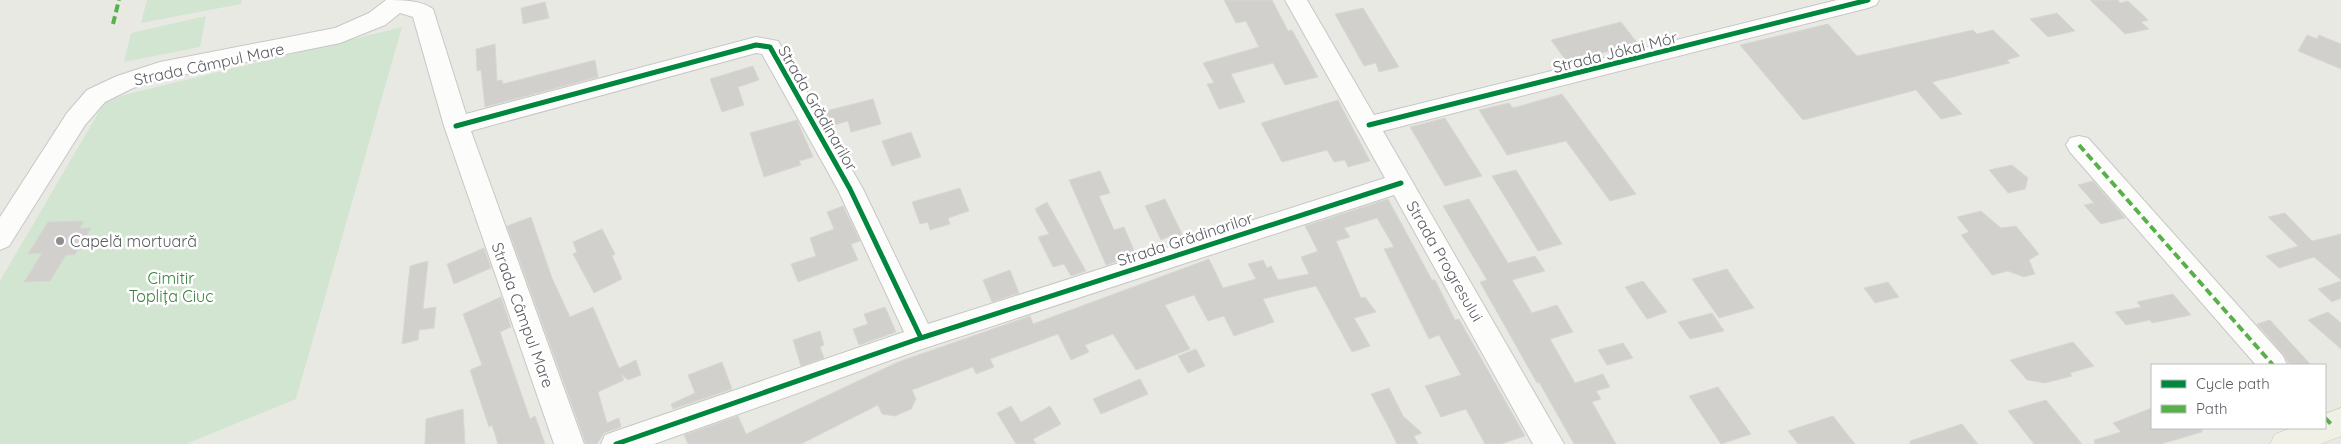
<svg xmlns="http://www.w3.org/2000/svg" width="2341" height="444" viewBox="0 0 2341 444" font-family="Quicksand,sans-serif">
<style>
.green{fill:#d2e5d0}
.building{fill:#d1d0cd;stroke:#d8d7d3}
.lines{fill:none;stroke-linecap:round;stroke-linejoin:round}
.minor-casing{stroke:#c6c7c6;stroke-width:2}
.major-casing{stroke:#d0c9b3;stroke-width:1}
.minor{fill:#fcfcfb;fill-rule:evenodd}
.major{fill:#f1f0e7;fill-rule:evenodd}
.quiet{stroke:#58b04a;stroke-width:4;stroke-dasharray:8 4;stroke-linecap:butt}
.cycleway-casing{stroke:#fff;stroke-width:8}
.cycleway{stroke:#00873e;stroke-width:5}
.poi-dot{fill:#8c8e8f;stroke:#fff;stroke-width:2}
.labels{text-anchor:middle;stroke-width:5;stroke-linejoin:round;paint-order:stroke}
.street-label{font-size:16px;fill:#5a5d61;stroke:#fff}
.poi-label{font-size:16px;fill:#5a5d61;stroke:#fff;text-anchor:start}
.park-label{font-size:16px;fill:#39813d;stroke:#fff}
</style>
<rect width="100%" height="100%" fill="#e9e9e4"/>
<path class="green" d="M147,0h95l-1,4 -100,19z
M206,16l-6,31 -76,15 7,-29z
M402,27l-106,372 -110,45h-186v-163l104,-178 16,-7z"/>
<path class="building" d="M1224,0h48l16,31 4,-1 26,47 -33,8 -12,-22 -42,11 14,28 -26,7 -12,-25 7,-1 -11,-20 56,-16 -13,-26 -10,2z
M2090,0h28l2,3 8,-2 20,19 -7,2 8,7 -24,5z
M545,2l4,16 -26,6 -2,-16z
M1363,8l36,59 -20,5 -3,-9 -12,3 -29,-52z
M2057,13l18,18 -27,6 -18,-18z
M1621,22l17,22 -71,18 -16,-22z
M1828,24l29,32 116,-26 4,4 16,-4 27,26 -13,4 3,3 -78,19 30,32 -21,5 -25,-29 -113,30 -63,-75z
M2307,35l10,4 2,-4 22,9v25l-43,-18z
M495,44l2,37 5,-1 1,4 92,-24 3,17 -113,30 -4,-37 -4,1 -1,-22z
M753,66l6,14 -21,7 6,18 -22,7 -12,-33z
M1562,94l74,100 -26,7 -44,-60 -59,14 -28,-45 30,-7 4,5z
M873,99l8,25 -30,8 -3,-11 -17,5 -5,-15z
M1338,100l32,61 -22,6 -3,-7 -11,2 -7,-12 -45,12 -21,-39z
M1445,118l37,58 -37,10 -35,-59z
M797,120l16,37 -14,4 2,4 -37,12 -14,-44z
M911,132l10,25 -29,9 -10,-25z
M2012,165l16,13 -3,11 -17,4 -19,-23z
M1516,170l46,74 -24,7 -46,-75z
M1100,171l10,22 -11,3 15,34 10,-3 12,28 -30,10 -37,-85z
M2093,181l32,37 -24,6 -17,-19 10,-2 -16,-18z
M960,188l9,23 -21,7 2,6 -20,6 -2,-8 -8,2 -8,-22z
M1165,199l20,41 -14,4 -3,-7 -7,3 -16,-34z
M1388,199l44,81h3l20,40 4,-1 66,117 -24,8h-16l-19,-35 -25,8 -16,-31 36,-11 -22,-40 -10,4 -45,-90 10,-2 -17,-29 -33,10 6,9 -14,4 25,57 4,-1 11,15 -22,6 16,28 -18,6 -36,-66 -53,13 11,23 -40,14 -10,-20 -16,5 -14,-26 -29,10 25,44 -54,21 -23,-36 -28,11 4,7 -18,8 -13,-26 -68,25 4,8 -18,7 -3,-7 -61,23 4,9 -5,10 -16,7 -13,-2 -4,-9 -77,39h-113l-4,-9 54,-19 8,18 152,-72 132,-46 3,8 176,-65 14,29 33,-9 -8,-15 15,-4 4,8 4,-2 7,14 31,-6 -8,-17 17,-6 -13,-25z
M1469,199l39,64 27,-7 10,15 -33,9 20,33 25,-8 16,27 -23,7 25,44 28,-9 7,13 -14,4 5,8 -9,3 24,42h-42l-35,-62 -2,1 -57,-101 7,-2 -44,-74z
M1047,202l39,69 -15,5 -7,-12 -11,3 -15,-30 11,-3 -14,-25z
M843,206l17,35 -9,3 7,16 -60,22 -7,-18 25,-8 -6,-18 24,-9 -7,-17z
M1981,211l20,17 15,-2 23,28 -10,6 6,14 -11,3 -16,-6 -16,4 -31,-40 8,-3 -12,-15z
M2285,213l27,28 29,-7v46l-27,-23 -35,11 -13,-12 32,-10 -30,-29z
M531,217l21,61 18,39 23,-10 26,61 17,-8 5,15 -13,5 -7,-6 3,6 -26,12 9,31 12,-5 2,9 -17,6 -7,11h-11l-79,-218z
M84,221l-4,7h11l-16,27h-9l-16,26 -26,1 18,-29 -14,1 20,-32z
M602,229l13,25 -3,2 10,23 -28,14 -21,-39 4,-2 -4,-10z
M484,248l7,20 -37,16 -7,-20z
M428,261l-5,48 13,-2 -2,21 -15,2 -1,10 -16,4 8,-78z
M1727,269l27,39 -35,10 -27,-39z
M1010,270l9,23 -27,9 -9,-22z
M1643,281l24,31 -20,7 -22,-32z
M2341,281v17l-9,4 -14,-13z
M1888,282l11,15 -24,6 -11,-15z
M2173,294l18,21 -39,8 -2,-3 -24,5 -11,-13 26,-5 -4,-5z
M501,297l10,30 -11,5 30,87 5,-3 10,28h-47l-6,-19 -3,2 -19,-57 12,-5 -19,-51z
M885,307l11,25 -37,13 -6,-16 15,-5 -4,-10z
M2328,312l13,11v26l-33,-29z
M1712,313l12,18 -34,8 -12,-17z
M2270,320l10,11 31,34h-20l-3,-3 -4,-7 -27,-31z
M820,331l4,14 -4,2 4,11 -23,8 -8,-26z
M2073,342l21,24 -24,7 2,3 -27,7 -18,-3 -17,-20z
M1623,343l10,15 -26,7 -9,-15z
M1196,349l9,17 -17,7 -10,-17z
M722,362l10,27 -59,20 -2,-5 24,-11 -7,-18z
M1140,379l8,15 -47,20 -8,-15z
M1718,387l33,47 -30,10 -32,-48z
M1389,388l14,28 19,17 -8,3 4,8h-21l-11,-22 -15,-28z
M2046,400l36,44h-48l-26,-33z
M1011,406l10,16 29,-16 11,18 -28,15 3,5h-20l-19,-31z
M2152,408v20h50v4l-41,12h-66l-1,-4 27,-8 -8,-9z
M463,409l2,35h-40l1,-25z
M1833,416l22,28h-57l-10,-13z
M1962,424l16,20h-68v-3z"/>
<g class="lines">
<g class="minor-casing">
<path id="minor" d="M386,0c16,0 35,0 47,9l33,105 290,-77 22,4 85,148 65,135 457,-146 -100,-178h22l67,115 463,-115h42l-3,5 -8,3 -485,123 181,313h-31l-139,-249 -472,154 -268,95h-53l4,-9 11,-4 288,-99 -66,-142 -76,-136 -6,-1 -285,78 113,313h-30l-110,-318 -31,-109 -13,-4 -15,12 -45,18 -178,36 -29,9 -28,14 -20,23 -76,121 -9,4v-33l67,-104 20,-23 30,-14 43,-14 175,-34 34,-15z
M2079,136l9,2 195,218 4,9h-31l-186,-213 -4,-7 4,-7z"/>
</g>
<g class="major-casing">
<path id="major" d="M2341,408v28l-20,8h-51l5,-10 16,-6h34v-14z"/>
</g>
<use href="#minor" class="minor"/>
<use href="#major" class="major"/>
<path class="quiet" d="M113,24l6,-24
M2079,145l194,220
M2325,418l8,8"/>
<g class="cycleway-casing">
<path id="cycleway" d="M1369,125l499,-125
M456,126l300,-81 14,2 80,142 71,149
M616,444l305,-106 480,-155"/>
</g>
<use href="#cycleway" class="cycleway"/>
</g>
<circle class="poi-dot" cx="60" cy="241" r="5"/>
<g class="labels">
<g class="street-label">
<text transform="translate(1615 52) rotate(-14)" y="6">Strada Jókai Mór</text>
<text transform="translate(209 64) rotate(-12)" y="6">Strada Câmpul Mare</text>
<text transform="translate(818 108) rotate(60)" y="6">Strada Grădinarilor</text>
<text transform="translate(1185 239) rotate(-18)" y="6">Strada Grădinarilor</text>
<text transform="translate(1445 261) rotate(60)" y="6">Strada Progresului</text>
<text transform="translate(523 315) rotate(70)" y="6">Strada Câmpul Mare</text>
</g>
<g class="poi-label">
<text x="70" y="247">Capelă mortuară</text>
</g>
<g class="park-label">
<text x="171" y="284">Cimitir<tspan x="171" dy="18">Toplița Ciuc</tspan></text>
</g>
</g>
<rect x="2151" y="364" width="175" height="65" fill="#ffffff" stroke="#bdbec0"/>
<rect x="2161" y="380" width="25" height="8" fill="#00873e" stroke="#bdbec0"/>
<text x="2196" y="389" font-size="15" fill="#5a5d61">Cycle path</text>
<rect x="2161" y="405" width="25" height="8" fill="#58b04a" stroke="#bdbec0"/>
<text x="2196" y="414" font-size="15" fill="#5a5d61">Path</text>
</svg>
